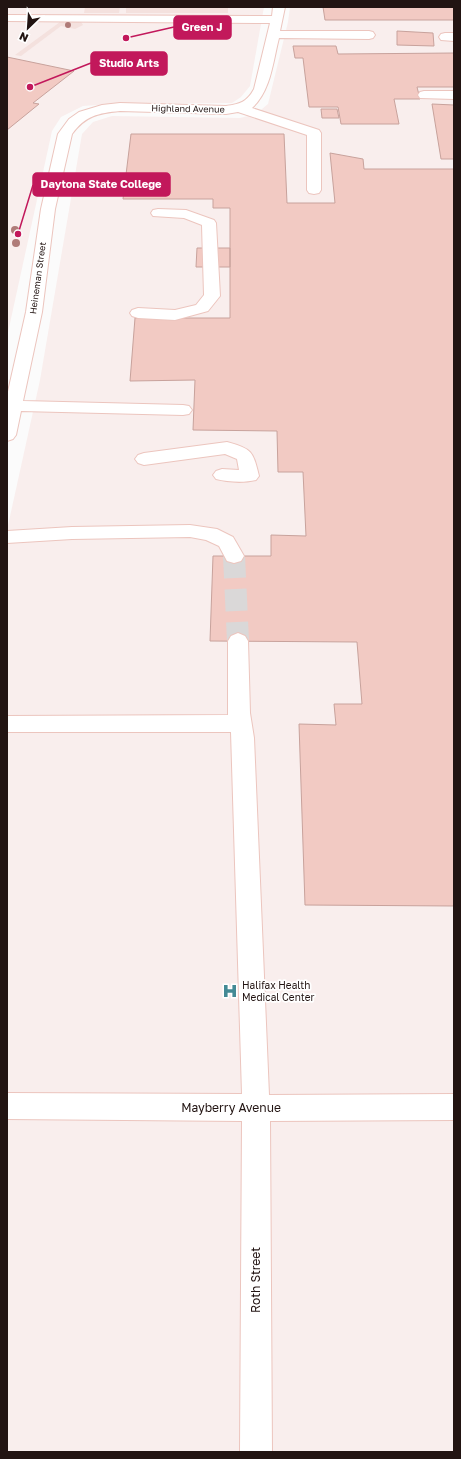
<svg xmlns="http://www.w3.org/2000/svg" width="461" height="1459" viewBox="0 0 461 1459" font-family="'Golos Text',sans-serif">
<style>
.built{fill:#f9eeed}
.green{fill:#f4e1de}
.building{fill:#f2cac3;stroke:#c8a29c}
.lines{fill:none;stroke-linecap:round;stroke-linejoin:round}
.minor-tunnel{stroke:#dad8d8;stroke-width:22;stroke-dasharray:22 11;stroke-linecap:butt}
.minor-casing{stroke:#ecc5be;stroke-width:2}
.minor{fill:#fff;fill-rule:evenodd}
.tree{fill:#af7b78}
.labels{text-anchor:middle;stroke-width:3.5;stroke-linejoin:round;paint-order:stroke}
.far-street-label{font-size:9px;fill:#221412;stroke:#fff}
.poi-label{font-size:10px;fill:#221412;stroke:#fff;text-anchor:start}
.near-street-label{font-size:12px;fill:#221412;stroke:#fff}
.leader{fill:none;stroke:#c2185b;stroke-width:1.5}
.callout-dot{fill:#c2185b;stroke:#fff;stroke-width:1.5}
.callout{fill:#c2185b;stroke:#c2185b;stroke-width:1.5}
.callout-label{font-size:11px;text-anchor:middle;font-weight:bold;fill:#fff}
</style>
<rect width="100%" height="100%" fill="#fbfbfb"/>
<path class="built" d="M7,7h257l-14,79 -9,11 -9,6 -121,1 -28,2 -22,11 -9,14 -45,206z
M290,7h164v1445h-447v-922l33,-150 42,-246 11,-12 19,-6 128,2 16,-4 12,-10 20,-82z"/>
<path class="green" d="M85,7h35l-1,6h-35z
M126,7h102v6h-102z
M60,22h21l2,3 -8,4 -14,-3 -40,30 -6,-1z"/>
<path class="building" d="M323,7h131v13h-129z
M397,31l36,2 1,13 -37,-1z
M293,46h43l2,8 116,-1v34h-37l3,12h-26l5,25h-58l-3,-17h-29l-6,-49h-8z
M7,57l67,14 -41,32 6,1 -32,26z
M432,104l22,1v54h-13z
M321,109h16l2,9h-17z
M131,134h153l3,69h48l-5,-50 33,6 1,10h90v737l-149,-1 -6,-181 37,1 -2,-21h28l-5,-62 -147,-1 3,-85h58v-21l35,1 -3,-64h-25l-1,-41 -84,-1 2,-50 -65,1 5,-63h95v-110h-17v-9h-90z
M197,248h33v19h-34z"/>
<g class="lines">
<path class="minor-tunnel" d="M234,556l4,85"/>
<g class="minor-casing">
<path id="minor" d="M273,7h12l-5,24h89l4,1 2,3 -2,3 -4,1 -90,-1c-6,23 -8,53 -27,70l67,22 2,3v57l-2,3 -5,1 -5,-1 -2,-3v-55l-69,-23 -12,2 -106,-3c-22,2 -35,5 -48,23l-17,75 -13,103 -19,89 160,4 6,1 3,4 -3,4 -6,1 -162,-4 -5,24 -3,4 -6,2v-45l19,-84 15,-103 17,-75 11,-15 10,-7 23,-7 18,-2 106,3c14,-2 21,-4 28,-17l16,-66 -263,-2v-6l265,1z
M445,33h9v8l-13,-1 -2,-3 2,-3z
M424,91h30v8l-34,-1 -2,-3 2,-3z
M158,209l28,1 28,10 2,3 4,73 -12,15 -33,9 -37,-2 -6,-2 -2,-3 2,-3 6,-2 37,2 21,-5 8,-10 -2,-70 -18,-7 -31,-2 -2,-3 2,-3z
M227,442c26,7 26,10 32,34l-3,4c-12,3 -28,2 -40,-1l-3,-4 3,-4 6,-2 17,1 -2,-11 -12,-5 -81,11 -6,-2 -3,-4 3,-4 6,-2z
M190,525l27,4 16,8 11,19 -3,5 -7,2 -7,-2 -8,-15 -13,-6 -16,-3 -118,2 -65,4v-12l65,-4z
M238,633l7,3 3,5 2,72 4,25 15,357 185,-1v26l-184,1 2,331h-32l2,-331 -235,-2v-26l235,1 -11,-362h-224v-16l221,-1v-74l3,-5z"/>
</g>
<use href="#minor" class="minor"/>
</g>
<g class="tree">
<circle cx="68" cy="25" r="3"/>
<circle cx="15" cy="230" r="4"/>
<circle cx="16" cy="243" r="4"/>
</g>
<defs>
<g id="hospital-bare" transform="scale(1.2)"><path d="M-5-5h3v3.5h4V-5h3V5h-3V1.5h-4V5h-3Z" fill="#448a95" stroke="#fff" stroke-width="2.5" paint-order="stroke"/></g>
</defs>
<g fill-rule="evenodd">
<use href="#hospital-bare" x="230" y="991"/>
</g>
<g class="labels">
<g class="far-street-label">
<text transform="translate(188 109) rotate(1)" y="3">Highland Avenue</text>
<text transform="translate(38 278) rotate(-82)" y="3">Heineman Street</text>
</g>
<g class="poi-label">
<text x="242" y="989">Halifax Health<tspan x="242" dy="12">Medical Center</tspan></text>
</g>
<g class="near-street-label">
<text x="231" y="1112">Mayberry Avenue</text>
<text transform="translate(256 1280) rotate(-90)" y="4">Roth Street</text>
</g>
</g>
<path class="leader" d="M126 38L174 27M30 87L91 63M18 234L33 185"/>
<g class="callout-dot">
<circle cx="126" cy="38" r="4"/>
<circle cx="30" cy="87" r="4"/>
<circle cx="18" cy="234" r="4"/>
</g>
<g class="callout">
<rect x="174" y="16" width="57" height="23" rx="4"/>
<rect x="91" y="52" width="76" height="23" rx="4"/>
<rect x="33" y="173" width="137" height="23" rx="4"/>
</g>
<g class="callout-label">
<text x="202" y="31">Green J</text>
<text x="129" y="67">Studio Arts</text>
<text x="101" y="188">Daytona State College</text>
</g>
<rect width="461" height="1459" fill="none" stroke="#221412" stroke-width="16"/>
<g transform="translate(28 28) rotate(205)" stroke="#ffffff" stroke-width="3" paint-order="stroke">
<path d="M0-3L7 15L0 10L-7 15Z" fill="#221412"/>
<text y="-6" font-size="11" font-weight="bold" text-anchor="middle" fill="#221412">N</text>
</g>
</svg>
